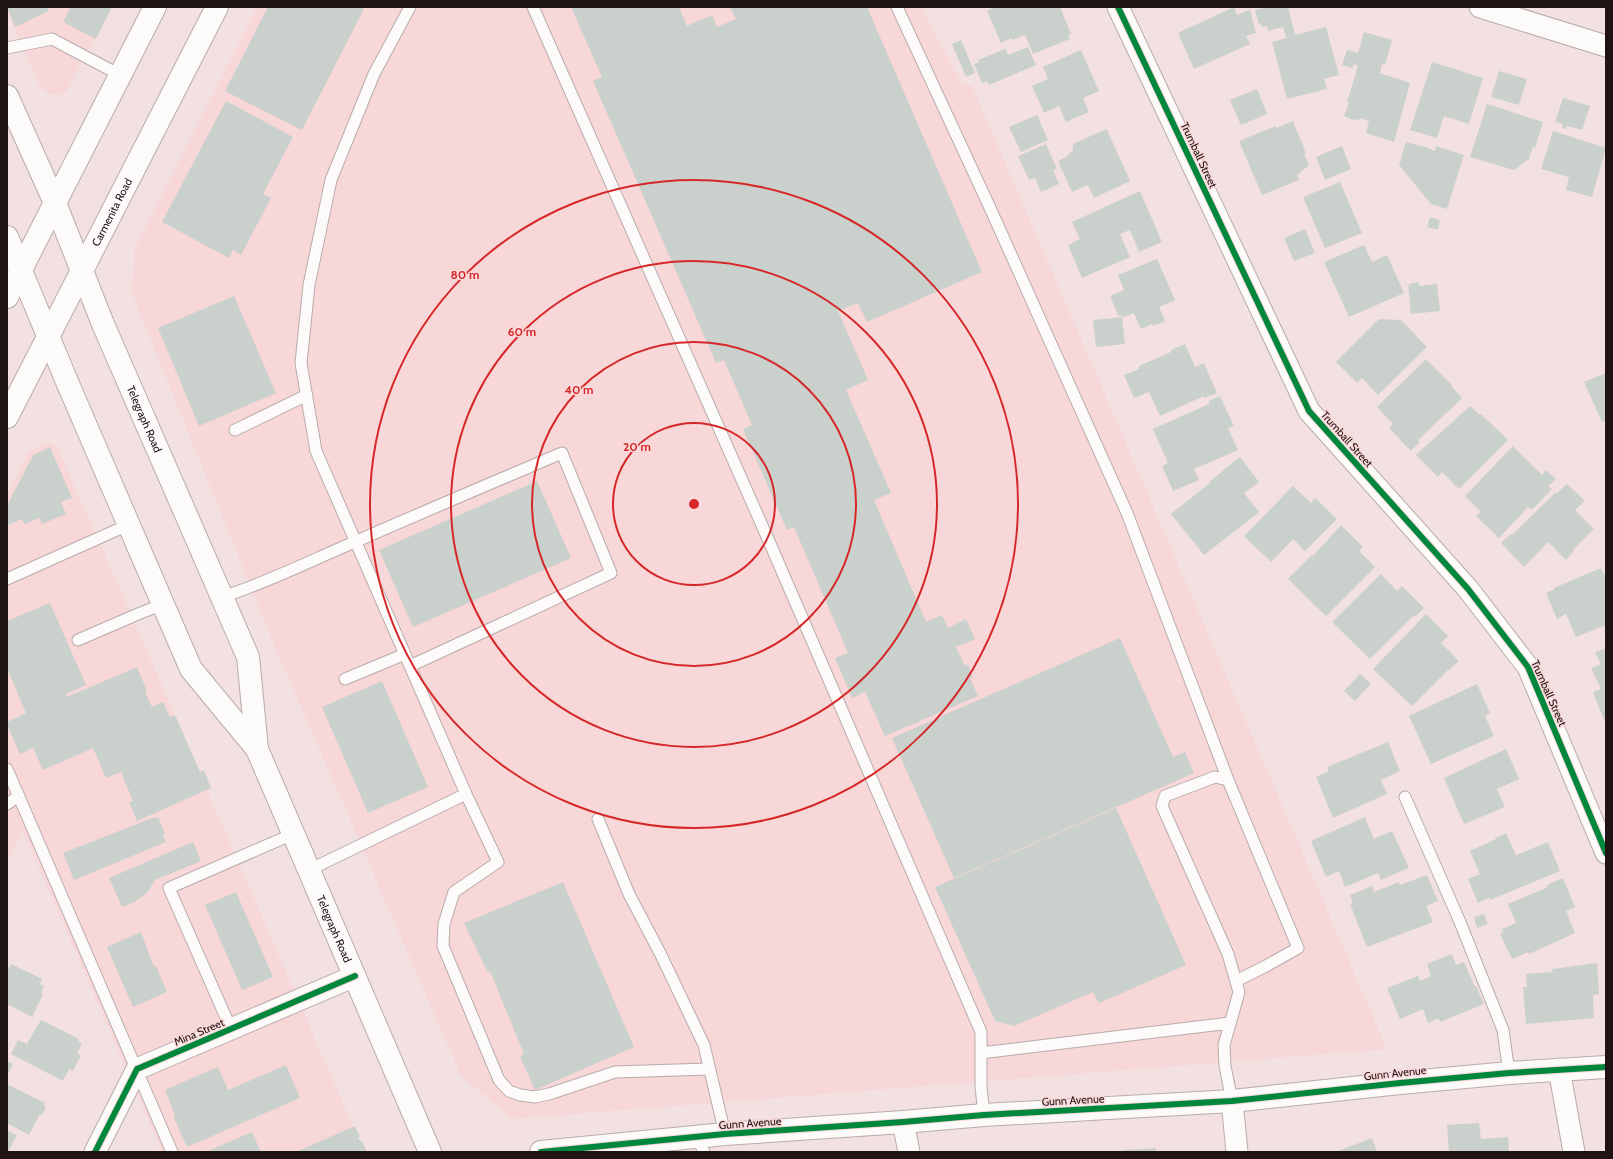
<svg xmlns="http://www.w3.org/2000/svg" width="1613" height="1159" viewBox="0 0 1613 1159" font-family="Cabin,sans-serif">
<style>
.built{fill:#f7d7d8}
.building{fill:#cad0cc}
.lines{fill:none;stroke-linecap:round;stroke-linejoin:round}
.service-casing{stroke:#b9abab;stroke-width:13}
.minor-casing{stroke:#b9abab;stroke-width:23}
.tertiary-casing{stroke:#b9abab;stroke-width:24}
.primary-casing{stroke:#b9abab;stroke-width:24}
.service{stroke:#fdfafa;stroke-width:11}
.minor{stroke:#fdfafa;stroke-width:21}
.tertiary{stroke:#fdfafa;stroke-width:22}
.primary{stroke:#fdfafa;stroke-width:22}
.cycleway-casing{stroke:#fbd9da;stroke-width:8}
.cycleway{stroke:#00873e;stroke-width:6}
.ring{fill:none;stroke:#d62828;stroke-width:2}
.labels{text-anchor:middle;stroke-width:3;stroke-linejoin:round;paint-order:stroke}
.street-label{font-size:11px;fill:#1f1314;stroke:#fbd9da}
.centre{fill:#d62828;stroke:#fbd9da;stroke-width:2}
.ring-label{font-size:12px;text-anchor:middle;font-weight:bold;fill:#d62828;stroke:#fbd9da;stroke-width:3;stroke-linejoin:round;paint-order:stroke}
</style>
<rect width="100%" height="100%" fill="#f3e1e1"/>
<path class="built" d="M7,7h104l-45,85 -6,3 -10,-1 -10,-7 -33,-76z
M257,7h664l41,76 10,3 415,963 -875,70 -51,-43 -191,-441 -138,-342 3,-45z
M46,443h6l5,4 55,123 252,582h-202l-139,-321 -16,29v-365l23,-45z"/>
<path class="building" d="M7,7h40l2,4 -34,16z
M71,7h41l-16,32 -33,-17z
M268,7h92l4,2 -62,121 -77,-39z
M571,7h108l8,19 25,-11 5,12 19,-8 -6,-12h137l115,265 -115,50 -9,-19 -20,8 30,69 -22,10 45,103 -17,7 52,122 16,-7 6,13 18,-9 9,20 -19,8 9,19 3,-2 5,13 -3,1 8,18 -93,40 -20,-44 -13,6 -17,-40 13,-5 -54,-126 -7,3 -44,-101 9,-4 -28,-65 -8,3 -123,-282 9,-4z
M996,7h64l11,27 -3,1 2,4 -37,15 -8,-19 -13,5 -1,-2 -10,5 -14,-32z
M1234,7l3,8 13,-5 6,23 -10,3 4,8 -56,25 -16,-36z
M1267,7h21l7,28 31,-8 13,48 -15,4 3,10 -40,10 -15,-57 14,-4 -3,-11 -15,4 -1,-5 -5,1 -1,-4 -2,1 -4,-14z
M1364,32l28,8 -7,25 -3,-1 -2,9 30,10 -16,59 -28,-9 3,-12 -9,-3 -1,2 -4,-1v2l-11,-5 5,-14h-2l11,-36 -4,-2 -2,4 -10,-3 5,-15 11,3z
M961,40l14,33 -9,4 -14,-33z
M1028,47l8,18 -47,20 -2,-4 -5,2 -8,-19 5,-2 -1,-2 27,-11 3,6z
M1081,50l18,41 -16,7 6,14 -23,10 -7,-16 -15,7 -12,-27 16,-7 -5,-12z
M1432,62l51,16 -14,46 -25,-8 -7,22 -27,-8z
M1499,71l28,8 -8,26 -28,-8z
M1257,89l10,25 -26,11 -11,-25z
M1563,98l27,8 -8,24 -15,-4 -1,3 -4,-1 1,-4 -8,-2z
M226,101l67,36 -30,57 8,4 -30,57 -8,-5 -4,8 -67,-36z
M1487,104l56,18 -8,26 -2,-1 -4,12 -15,11 -44,-13z
M1037,115l11,25 -27,12 -12,-25z
M1293,121l13,32 -2,1 5,11 -12,10 2,5 -37,15 -23,-54 37,-15v2z
M1106,129l2,3 22,49 -36,17 -6,-13 -16,7 -14,-31 8,-4 7,-7v-6z
M1553,131l53,17 -14,49 -26,-7 3,-13 -28,-8z
M1406,142l23,6v1l6,2 1,-5 28,9 -17,54 -16,-5 -32,-39z
M1046,144l11,25 -4,1 6,14 -18,8 -6,-14 -6,2 -11,-24z
M1342,146l9,23 -26,11 -9,-23z
M1340,182l22,51 -37,15 -22,-51z
M1140,191l22,51 -23,10 -9,-22 -10,4 10,23 -48,21 -14,-33 12,-6 -8,-17z
M1430,217l10,3 -2,10 -11,-3z
M1305,229l10,24 -21,8 -10,-23z
M1364,245l8,17 15,-7 17,38 -55,24 -25,-55z
M1157,259l18,41 -16,7 6,14 -12,5 -1,-2 -11,5 -7,-16 -10,4 -6,-2 -8,-19 14,-6 -6,-15z
M1419,282v4l18,-2 3,27 -29,3 -3,-28h2l-1,-2z
M234,296l42,97 -77,33 -41,-98z
M1122,317l3,27 -29,3 -3,-27z
M1379,319l22,1 26,27 -49,48 -16,-17 -5,5 -21,-21z
M1185,344l10,23 9,-4 13,30 -13,5v-2l-44,20 -11,-24 -15,6 -10,-23 15,-6v-3l32,-14v-2z
M1426,359l26,26 -1,1 11,12 -44,42 2,2 -9,9 -22,-23 4,-4 -16,-17z
M1606,373v47l-4,2 -18,-40z
M1220,396l14,30 -6,2 10,22 -44,19 5,11 -26,11 -11,-25 6,-3 -15,-34 56,-25v-3z
M1470,406l10,9 1,-1 27,26 -49,49 -17,-17 -4,5 -22,-22z
M1513,446l29,29 4,-5 10,9 -8,7 4,3 -20,21 -4,-3 -29,31 -23,-22 5,-4 -16,-16z
M50,447l22,51 -11,4 5,12 -24,10 -2,-6 -16,6 -2,-5 -14,6 -1,-19 26,-51z
M1240,457l19,25 -15,11 15,19 -55,43 -33,-41 39,-31 -1,-1z
M537,481l34,77 -158,69 -34,-77z
M1567,484l18,17 -10,9 19,19 -21,21 1,1 -8,9 -18,-18 -24,25 -23,-24 10,-9 1,1 44,-43 1,1z
M1293,486l18,17 4,-5 22,21 -32,32 -12,-12 -22,23 -27,-26z
M1341,525l22,22 -4,4 16,16 -49,49 -38,-37 24,-24 1,1z
M1601,568l5,10v47l-30,12 -10,-23 -9,5 -11,-26 9,-4 -1,-1z
M1381,574l16,17 5,-5 22,22 -9,9 -1,-2 -44,44 -38,-37z
M50,603l36,82 -20,9 1,3 70,-30 10,24 -2,1 7,15 11,-5 7,15 5,-2 25,57 4,-2 7,18 -74,33 -8,-19 4,-1 -12,-29 -15,6 -13,-30 -50,22 -10,-22 -13,6 -13,-29v-3l19,-9 -19,-45v-47z
M1426,614l22,22 -7,7 18,18 -10,9h-1l-36,36 -39,-37z
M1120,638l53,119 12,-5 9,21 -240,105 -62,-140z
M1606,648v71l-2,1 -11,-28 8,-3 -10,-21 10,-4 -6,-12z
M1360,674l11,10 -16,17 -11,-10z
M382,681l46,106 -60,26 -46,-106z
M1477,684l13,29 -5,3 9,20 -63,28 -22,-48z
M1388,742l12,29 -19,9 6,14 -54,24 -17,-41 13,-6 -2,-4z
M1506,749l13,30 -22,10 8,18 -41,17 -20,-46z
M1116,808l70,157 -87,38 -6,-11 -79,34 -19,-5 -60,-134z
M155,817v1l3,-1 7,17 -2,1 3,7 -92,38 -11,-27z
M1365,817l9,22 18,-8 17,37 -28,12 -3,-7 -33,14 -6,-16 -13,6 -15,-36z
M1506,833l10,22 32,-13 12,29 -70,29 -1,-2 -11,5 -10,-24 12,-5 -10,-23 26,-12 -1,-1z
M193,842l8,19 -46,19 -8,13 -12,9 -13,5 -13,-29z
M1427,875l11,26 -12,5 7,16 -66,25 -17,-43 3,-1 -3,-8 22,-9 2,6 25,-10 1,3z
M1563,878l12,29 -9,4 9,22 -46,21 -1,-2 -16,7 -12,-25 3,-1 -1,-4 14,-6 -8,-19 40,-17 -1,-2z
M563,882l71,165 -99,43 -15,-33 4,-3 -34,-83 -2,2 -24,-50z
M236,892l37,85 -31,13 -37,-85z
M1484,914l4,10 -11,4 -3,-11z
M141,932l13,35 2,-1 11,26 -34,15 -26,-60z
M1452,954l4,11 8,-3 11,25 1,-1 8,18 -44,18 -1,-4 -11,5 -5,-14 -23,10 -13,-31 31,-12 2,5 11,-5 -4,-12z
M1597,963l2,31 -6,1 1,23 -68,6 -3,-37h4l-1,-13 27,-2 -1,-3z
M11,964l31,15 -2,5 4,2 -3,7 2,1 -11,23 -25,-13v-32z
M41,1020l38,19 -1,3 4,2 -5,9 4,2 -8,16 -4,-2 -6,12 -52,-27 7,-14 9,4z
M7,1061l6,3 -6,12z
M286,1065l14,33 -113,49 -14,-31 2,-1 -10,-25 53,-23 10,23z
M7,1084l38,19 -1,3 2,1 -4,8 -2,-1 -11,21 -22,-12z
M1479,1123l2,16 27,-2 1,15h-60l-2,-27z
M355,1126l5,11 -2,1 2,3h2l5,11h-69v-1z
M7,1130l10,5 -9,17h-1z
M252,1132l9,20h-55z
M1372,1138l5,14h-41z
M1156,1148v4h-33v-2z"/>
<g class="lines">
<g class="service-casing">
<path id="service" d="M410,7l-36,67 -43,106 -22,105 -8,78 15,88 150,343 32,68 -44,30 -10,32 -1,22 56,134 10,11 11,4 15,2 14,-3 66,-22 94,-3
M533,7l239,541 209,484v55l3,28
M897,7l94,203 136,303 101,267
M7,48l45,-9 68,36
M235,430l72,-35
M7,579l121,-54
M222,597c47,-15 90,-37 135,-56 68,-30 137,-59 205,-88l49,120 -201,93
M78,640l60,-26 25,-10
M345,679l60,-25
M7,769l165,383
M1405,797l55,125 43,108 6,43
M7,804l12,-8
M598,819l31,75 31,59 44,92 21,89
M309,870l157,-76
M231,1029l-62,-141 124,-54
M981,1053l249,-30
M1232,1101l-7,-35 -1,-21 15,-53 -11,-38 -66,-148 3,-10 50,-19 13,3 70,168 -32,18 -30,15
M697,1137l7,15"/>
</g>
<g class="minor-casing">
<path id="minor" d="M1118,7l191,404 159,178 60,78 78,186
M1480,7l126,39
M1559,1069l15,83
M1232,1101l5,51
M903,1122l6,30
M95,1152l42,-83 218,-93"/>
</g>
<g class="tertiary-casing">
<path id="tertiary" d="M541,1152l184,-18 178,-12 81,-7 248,-14 168,-18 109,-10 97,-6"/>
</g>
<g class="primary-casing">
<g id="primary">
<path id="s1" d="M7,96l48,107 48,121 145,333 9,92"/>
<path id="s2" d="M7,237l61,147 123,285 66,80 173,403"/>
<path d="M7,297l148,-290"/>
<path id="s3" d="M7,417l210,-410"/>
</g>
</g>
<use href="#service" class="service"/>
<use href="#minor" class="minor"/>
<use href="#tertiary" class="tertiary"/>
<use href="#primary" class="primary"/>
<g class="cycleway-casing">
<path id="cycleway" d="M1118,7l191,404 159,178 60,78 78,186
M95,1152l42,-83 218,-93
M541,1152l184,-18 178,-12 81,-7 248,-14 168,-18 109,-10 97,-6"/>
</g>
<use href="#cycleway" class="cycleway"/>
</g>
<g class="ring">
<circle cx="694" cy="504" r="81"/>
<circle cx="694" cy="504" r="162"/>
<circle cx="694" cy="504" r="243"/>
<circle cx="694" cy="504" r="324"/>
</g>
<g class="labels">
<g class="street-label">
<text transform="translate(1199 155) rotate(65)" y="4">Trumball Street</text>
<text dy="4" stroke="none"><textPath href="#s3" startOffset="230">Carmenita Road</textPath></text>
<text dy="4" stroke="none"><textPath href="#s1" startOffset="351">Telegraph Road</textPath></text>
<text transform="translate(1347 439) rotate(48)" y="4">Trumball Street</text>
<text transform="translate(1549 693) rotate(66)" y="4">Trumball Street</text>
<text dy="4" stroke="none"><textPath href="#s2" startOffset="769">Telegraph Road</textPath></text>
<text transform="translate(199 1032) rotate(-23)" y="4">Mina Street</text>
<text transform="translate(1395 1073) rotate(-6)" y="4">Gunn Avenue</text>
<text transform="translate(1073 1100) rotate(-3)" y="4">Gunn Avenue</text>
<text transform="translate(750 1123) rotate(-4)" y="4">Gunn Avenue</text>
</g>
</g>
<circle cx="694" cy="504" r="6" class="centre"/>
<g class="ring-label">
<text x="465" y="279">80 m</text>
<text x="522" y="336">60 m</text>
<text x="579" y="394">40 m</text>
<text x="637" y="451">20 m</text>
</g>
<rect width="1613" height="1159" fill="none" stroke="#1f1314" stroke-width="16"/>
</svg>
